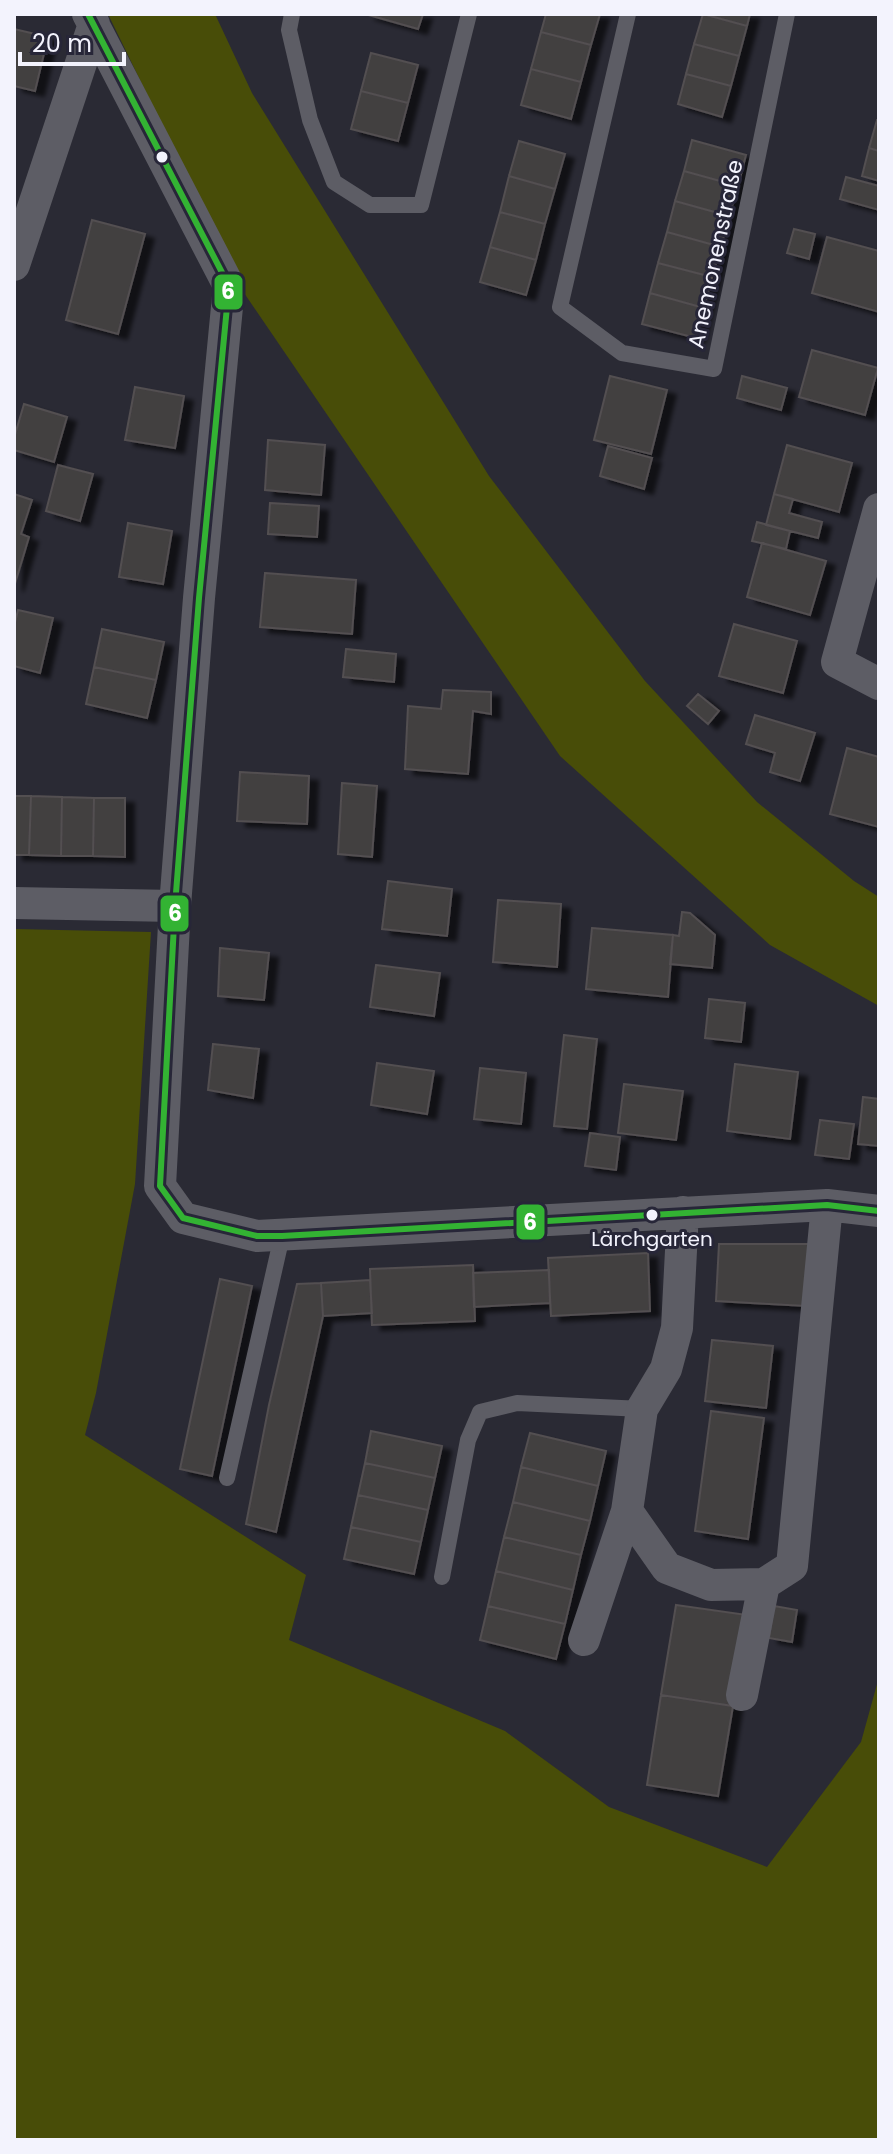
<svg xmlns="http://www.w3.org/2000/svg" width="893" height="2154" viewBox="0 0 893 2154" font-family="Poppins,sans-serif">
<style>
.green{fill:#484d08}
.building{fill:#423f41;stroke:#534f51;stroke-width:2;filter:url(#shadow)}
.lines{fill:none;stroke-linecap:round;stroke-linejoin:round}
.lane{stroke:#5d5d65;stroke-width:16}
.street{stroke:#5d5d65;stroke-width:32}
.bus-1-casing{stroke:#272638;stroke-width:12}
.bus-1{stroke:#33b333;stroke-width:6}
.bus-dot{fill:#f3f3fd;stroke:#272638;stroke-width:3}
.labels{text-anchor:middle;stroke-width:6;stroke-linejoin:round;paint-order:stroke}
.bus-label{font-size:20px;fill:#f3f3fd;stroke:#272638}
.street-label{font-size:22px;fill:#f3f3fd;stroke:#272638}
.line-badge{stroke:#272638;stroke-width:3}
.badge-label{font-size:22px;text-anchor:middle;font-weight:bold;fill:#fff}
</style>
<defs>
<filter id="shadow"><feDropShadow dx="9" dy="5" stdDeviation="2" flood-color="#0009"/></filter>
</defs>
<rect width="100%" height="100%" fill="#2a2a34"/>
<path class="green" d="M108,14h107l37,79 237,383 156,205 112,121 97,79 25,16v109l-109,-61 -210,-189 -318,-466z
M14,929l137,3 -16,252 -39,209 -11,42 221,140 -17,65 216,91 104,76 158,60 94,-125 18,-65v463h-865z"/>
<path class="building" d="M365,14h58l-5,15z
M546,14h54l-9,31 -50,-13z
M703,14l44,12 -8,30 -45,-12z
M703,14h47l-3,12z
M14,29l34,8 -13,54 -21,-5z
M541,32l50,13 -10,37 -50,-13z
M694,44l45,12 -8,30 -45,-12z
M371,53l47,12 -10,38 -47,-12z
M531,69l50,13 -10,37 -50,-14z
M686,74l45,12 -9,31 -44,-13z
M361,91l47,12 -10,38 -47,-12z
M877,120h2v31l-10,-3z
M692,140l54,15 -8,31 -54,-15z
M519,141l46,13 -10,35 -46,-13z
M869,148l10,3v30l-17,-5z
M684,171l54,15 -9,30 -54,-15z
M509,176l46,13 -10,35 -45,-12z
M846,177l33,9v24l-39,-11z
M675,201l54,15 -8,31 -54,-15z
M500,212l45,12 -9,36 -46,-13z
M92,220l53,14 -27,100 -52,-14z
M794,229l21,5 -6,25 -22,-6z
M667,232l54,15 -9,30 -54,-14z
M827,237l52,14v61l-67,-19z
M490,247l46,13 -10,35 -46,-13z
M658,263l54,14 -8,31 -54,-15z
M650,293l54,15 -8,30 -54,-14z
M812,350l66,18 -13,47 -66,-18z
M610,376l57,14 -16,64 -57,-14z
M742,376l45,12 -6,22 -44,-12z
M135,387l49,9 -9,52 -50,-8z
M24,404l43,13 -13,45 -40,-12v-12z
M268,440l57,5 -4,50 -56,-5z
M787,445l65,18 -13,49 -65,-18z
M608,446l44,12 -8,31 -44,-13z
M58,465l35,9 -13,47 -34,-10z
M14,494l18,6 -11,34 8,3 -15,50z
M774,494l19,5 -4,14 33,9 -4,16 -52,-13z
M270,503l49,3 -2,31 -49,-3z
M757,522l33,9 -4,18 -34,-8z
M128,523l44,8 -9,53 -44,-7z
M762,543l64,18 -16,54 -63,-18z
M265,573l91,7 -4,54 -92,-7z
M18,610l35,8 -13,55 -26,-7v-39z
M734,624l63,17 -14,52 -64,-17z
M102,629l62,13 -8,38 -62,-13z
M346,649l50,5 -2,28 -51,-5z
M94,667l62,13 -9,38 -61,-14z
M443,690l48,2v22l-18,-3 -5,63 -63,-5 3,-63 33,3z
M698,694l21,17 -11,13 -21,-18z
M755,715l60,18 -15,48 -30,-9 5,-19 -29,-9z
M847,748l32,9v70l-49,-13z
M240,772l69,4 -2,48 -70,-3z
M342,783l35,3 -5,71 -34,-3z
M14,796h17l-2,59h-15z
M31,796l31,1 -1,59 -32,-1z
M62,797l32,1 -1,58h-32z
M94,798h31v59l-32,-1z
M388,881l64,8 -5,47 -65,-7z
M498,900l63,4 -4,63 -64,-5z
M682,912l8,1 25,22 -3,33 -42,-4 3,-29 6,1z
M592,928l81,7 -5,62 -82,-8z
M220,948l49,5 -5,47 -46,-4z
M376,965l64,8 -6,43 -64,-9z
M709,999l36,4 -4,39 -36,-4z
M564,1035l33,4 -10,90 -33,-3z
M213,1044l46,5 -6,49 -45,-8z
M377,1063l57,8 -7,43 -56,-9z
M735,1064l63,8 -8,67 -63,-8z
M480,1068l46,5 -5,51 -47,-5z
M624,1084l59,7 -7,49 -58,-7z
M863,1097l16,2v47l-21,-2z
M820,1120l34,4 -5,35 -34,-4z
M590,1133l30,4 -4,33 -31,-4z
M719,1244h90l-3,62 -90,-5z
M648,1253l2,58 -99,5 -3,-58z
M473,1265l2,56 -103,4 -2,-56z
M549,1270l1,33 -76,4 -1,-34z
M220,1279l32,7 -40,190 -32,-7z
M370,1280l2,33 -49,3 -2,-33z
M321,1283l2,33 -47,216 -30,-8 23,-119 28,-121z
M712,1340l61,6 -7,62 -61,-7z
M711,1411l53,7 -16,121 -53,-8z
M371,1431l71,15 -7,32 -70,-15z
M530,1433l76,18 -8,35 -77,-19z
M365,1463l70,15 -7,32 -70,-15z
M521,1467l77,19 -8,35 -77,-19z
M358,1495l70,15 -7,32 -70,-15z
M513,1502l77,19 -9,34 -77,-18z
M351,1527l70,15 -7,32 -70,-15z
M504,1537l77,18 -8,35 -77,-19z
M496,1571l77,19 -8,34 -77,-18z
M676,1605l71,10 -14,91 -72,-11z
M488,1606l77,18 -9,35 -76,-19z
M774,1606l23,4 -5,32 -23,-4z
M661,1695l72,11 -15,90 -71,-11z"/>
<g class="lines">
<path class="lane" d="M292,14l-3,16 21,90 24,62 36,23h51l48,-191
M628,14l-68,293 62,46 92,16 73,-355
M227,1478l55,-242
M442,1577l26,-137 12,-28 37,-9 125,6"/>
<path class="street" d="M88,14l141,272 -30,312 -24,308 -15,280 23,32 74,18 570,-31 52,6
M14,265l80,-241
M879,509l-42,153 42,22
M14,903l161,3
M683,1212l-6,116 -11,41 -24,40 -15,102 40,57 44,17 53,-1 28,-18 35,-361
M584,1640l43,-129
M742,1695l22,-111"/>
<g class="bus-1-casing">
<path id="bus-1" d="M88,14l141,272 -30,312 -24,308 -15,280 23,32
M183,1218l74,18h25l545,-31 52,6"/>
</g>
<use href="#bus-1" class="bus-1"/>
</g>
<g class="bus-dot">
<circle cx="162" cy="157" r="7"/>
<circle cx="652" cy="1215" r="7"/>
</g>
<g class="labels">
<g class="bus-label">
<text x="652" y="1246">Lärchgarten</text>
</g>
<g class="street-label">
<text transform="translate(715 254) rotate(-78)" y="8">Anemonenstraße</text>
</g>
</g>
<g class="line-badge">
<rect x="213" y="273" width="31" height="38" rx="8" fill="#33b333"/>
<rect x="159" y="894" width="31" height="39" rx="8" fill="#33b333"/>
<rect x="515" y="1203" width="31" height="38" rx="8" fill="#33b333"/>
</g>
<g class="badge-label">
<text x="228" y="299">6</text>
<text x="175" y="921">6</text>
<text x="530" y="1230">6</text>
</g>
<rect width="893" height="2154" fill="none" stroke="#f3f3fd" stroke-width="32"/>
<path d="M20 52v12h104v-12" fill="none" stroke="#f3f3fd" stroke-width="4"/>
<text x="32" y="52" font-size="24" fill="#f3f3fd" stroke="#272638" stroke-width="6" paint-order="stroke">20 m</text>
</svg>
